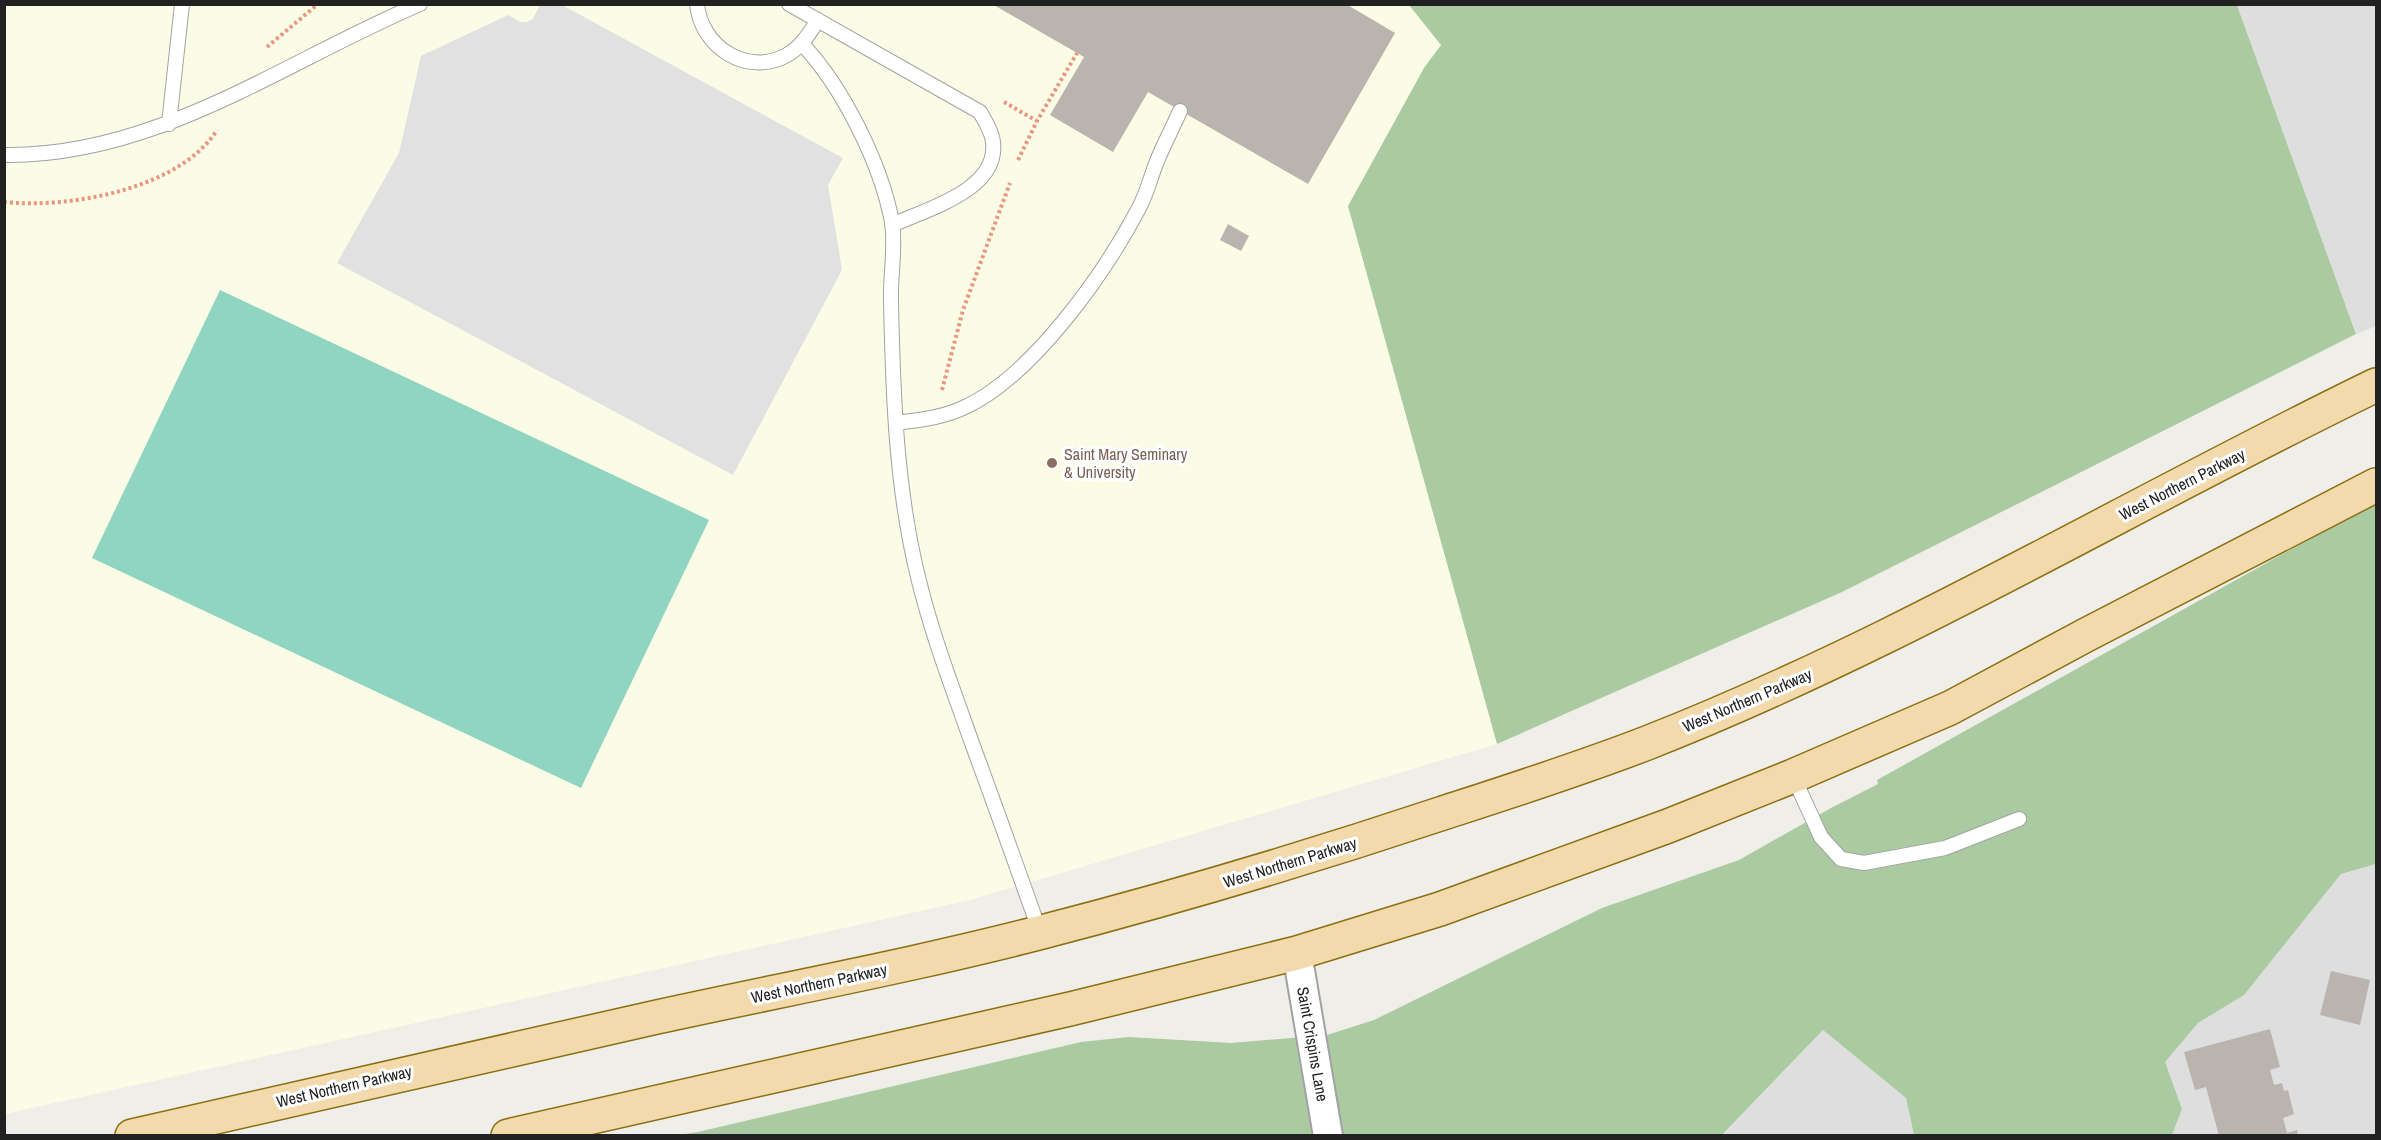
<svg xmlns="http://www.w3.org/2000/svg" width="2381" height="1140" viewBox="0 0 2381 1140" font-family="'Archivo Narrow',sans-serif">
<style>
.residential{fill:#dfdede}
.education{fill:#fafce6}
.forest{fill:#aacaa2}
.pitch{fill:#90d5c1}
.parking{fill:#e1e1e1}
.building{fill:#b9b4ae}
.lines{fill:none;stroke-linecap:round;stroke-linejoin:round}
.lane-casing{stroke:#a2a2a2;stroke-width:16}
.street-casing{stroke:#a2a2a2;stroke-width:32}
.primary-casing{stroke:#8b6f12;stroke-width:36}
.path{stroke:#ea957f;stroke-width:4;stroke-dasharray:3 3;stroke-linecap:butt}
.lane{stroke:#fff;stroke-width:14}
.street{stroke:#fff;stroke-width:28}
.primary{stroke:#f2daac;stroke-width:33}
.education-dot{fill:#8d6e63;stroke:#fff;stroke-width:2}
.labels{text-anchor:middle;stroke-width:6;stroke-linejoin:round;paint-order:stroke}
.education-label{font-size:16px;fill:#785e54;stroke:#fff;text-anchor:start}
.street-label{font-size:16px;fill:#212121;stroke:#fff}
</style>
<rect width="100%" height="100%" fill="#f0eee8"/>
<path class="residential" d="M2237,5h139v321l-20,8z
M2376,864v271h-204l10,-26 -18,-47 34,-39 46,-28 97,-121z
M1823,1030l83,68 8,37 -192,1z"/>
<path class="education" d="M4,5h2233l119,329 -514,258 -345,152 -527,156 -965,214z"/>
<path class="forest" d="M1409,5h828l119,329 -514,258 -345,152 -149,-538 76,-138 17,-23z
M2376,502v362l-35,10 -97,121 -46,28 -33,39 17,47 -10,26h-258l-8,-37 -83,-68 -101,105 -1050,1 26,-4 383,-90 48,-5 102,6 96,-8 47,-15 228,-112 137,-48 92,-52 47,-24 -1,-4z"/>
<path class="pitch" d="M220,290l489,230 -128,268 -489,-230z"/>
<path class="parking" d="M540,5h22l281,153 -15,27 14,85 -109,205 -396,-212 62,-110 22,-97 87,-41 12,7h6l7,-3z"/>
<path class="building" d="M992,4h354l49,29 -87,151 -160,-92 -35,60 -63,-37 34,-58z
M1228,224l21,12 -8,15 -21,-11z
M2331,971l39,9 -10,45 -40,-10z
M2270,1029l10,38 -10,3 4,15 8,-2 2,8 4,-1 6,24 -11,4 4,15 10,-3 1,6h-79l-13,-49 -11,3 -11,-38z"/>
<g class="lines">
<g class="lane-casing">
<path id="lane" d="M697,4c4,43 50,73 90,51 14,-8 22,-21 31,-35
M789,4l191,108c5,9 12,19 13,30 6,48 -66,67 -101,83
M802,44c41,43 79,120 90,178 4,26 -2,54 -1,80 2,93 5,188 28,279 14,57 35,111 54,165 23,62 45,124 67,186
M169,124l13,-120
M4,155c153,2 281,-94 416,-151
M896,423c22,-3 45,-5 67,-15 68,-30 142,-135 176,-200 8,-15 12,-32 18,-47 7,-17 16,-34 23,-50
M1793,776l28,61 20,22 23,4 81,-15 74,-29"/>
</g>
<g class="street-casing">
<path id="street" d="M1297,953l31,183"/>
</g>
<g class="primary-casing">
<path id="primary" d="M132,1136c175,-41 350,-81 525,-119 128,-28 258,-52 385,-85 135,-35 269,-75 401,-119 68,-22 137,-44 204,-70 252,-99 485,-240 729,-358
M508,1136l562,-127 227,-56 143,-44 228,-83 125,-50 157,-68 136,-73 290,-150"/>
</g>
<path class="path" d="M267,47l51,-43
M1004,102l33,19
M1018,160l19,-39 40,-68
M4,202c65,7 176,-13 213,-72
M942,390l21,-80 47,-127"/>
<use href="#lane" class="lane"/>
<use href="#street" class="street"/>
<use href="#primary" class="primary"/>
</g>
<circle class="education-dot" cx="1052" cy="463" r="6"/>
<g class="labels">
<g class="education-label">
<text x="1064" y="460">Saint Mary Seminary<tspan x="1064" dy="18">&amp; University</tspan></text>
</g>
<g class="street-label">
<text transform="translate(2182 484) rotate(-27)" y="6">West Northern Parkway</text>
<text transform="translate(1747 700) rotate(-23)" y="6">West Northern Parkway</text>
<text transform="translate(1290 862) rotate(-17)" y="6">West Northern Parkway</text>
<text transform="translate(819 983) rotate(-12)" y="6">West Northern Parkway</text>
<text transform="translate(1313 1044) rotate(80)" y="6">Saint Crispins Lane</text>
<text transform="translate(344 1086) rotate(-13)" y="6">West Northern Parkway</text>
</g>
</g>
<rect width="2381" height="1140" fill="none" stroke="#212121" stroke-width="12"/>
</svg>
